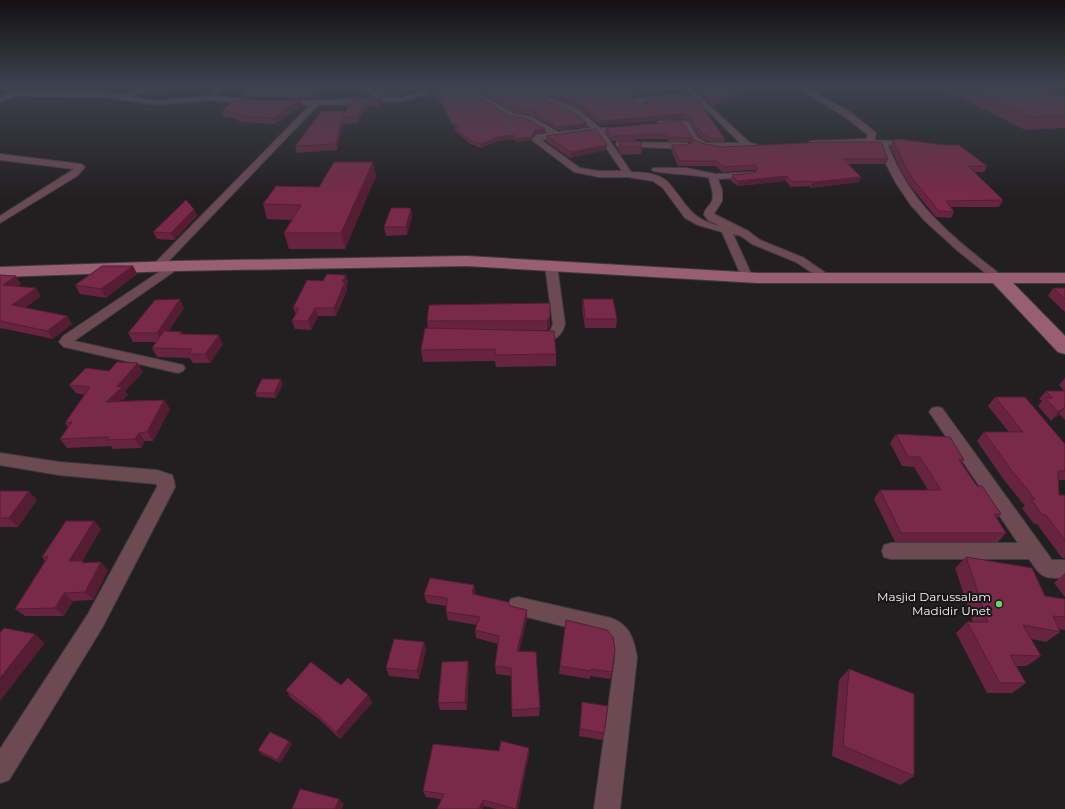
<svg xmlns="http://www.w3.org/2000/svg" width="1065" height="809" viewBox="0 0 1065 809" font-family="Montserrat,sans-serif">
<style>
.lines{fill:none;stroke-linecap:round;stroke-linejoin:round}
.street-casing{stroke:#3f3d3e;stroke-width:2}
.secondary-casing{stroke:#3f3d3e;stroke-width:2}
.street{fill:#6d4954;fill-rule:evenodd}
.secondary{fill:#975f71;fill-rule:evenodd}
.wall{fill:#67243e}
.shaded-wall{fill:#541d32}
.building{fill:#782a48;stroke:#541d32}
.poi-dot{fill:#69d464;stroke:#191617;stroke-width:1.5}
.labels{text-anchor:middle;stroke-width:4;stroke-linejoin:round;paint-order:stroke}
.near-poi-label{font-size:12px;fill:#f4f2f3;stroke:#191617;text-anchor:end}
</style>
<rect width="100%" height="100%" fill="#221f20"/>
<g class="lines">
<g class="street-casing">
<path id="street" d="M148,85h9l-26,12 25,4 54,-5 8,-11h6l-7,11 38,4 4,2 -4,2 -43,-4 -56,5 -49,-8 -92,-1 -15,6v-5l23,-9 3,2 -2,2 83,1 15,2z
M362,85h7l11,12 19,1 49,-12 3,2 -52,14 -19,-1 -13,3 -49,1 -157,164h-8l-2,-2 2,-2 157,-160h-27l-4,-2 1,-2 94,-2z
M463,85h7l8,8 37,21 18,3 25,15 33,-4 -19,-15 -27,-11 -20,-17h7l19,13 27,11 22,19h6l1,2 -3,2 27,40c11,0 24,1 33,7 6,4 10,11 15,17 12,17 20,25 41,30l-12,-6 -4,-5c0,-6 6,-9 8,-14 3,-8 -2,-16 -3,-23 -11,-4 -53,-4 -57,-8l1,-2h33l30,6 38,-2 2,2 -2,2 -3,1 -33,2 4,11v11l-8,13 34,17 12,9 44,18 29,20 -2,2h-8l-27,-18 -44,-18 -11,-8 -8,-2 20,44 -2,2h-8l-21,-48 -24,-7 -13,-7 -22,-30 -10,-7 -25,-4h-29l-25,-5 -42,-32 4,-5 13,-2 -21,-12 -18,-3 -36,-23zM596,133l26,38h-23l-19,-3 -39,-28z
M678,85h7l13,10 52,48 6,1 1,2 -1,2 -55,-1 -9,-5 -10,-17h-24v-4h30l10,17 8,5h34l-46,-46z
M795,85h6l49,27 25,20 1,2 -2,6 19,1 1,2 -1,2h-5c22,59 65,93 113,130l2,2 -2,2h-8l-35,-28 -33,-30 -15,-17 -14,-21 -10,-19 -6,-19 -25,-2 -45,2 -1,-2 1,-2h3l53,-2 2,-4 -24,-19 -48,-29z
M686,94l2,1v2l-46,5 4,4 -4,2h-3l-6,-8 4,-2z
M617,142l70,1 4,3 -4,3 -67,-3h-3l-1,-2z
M0,154l81,10 4,3 -8,9 -77,47v-7l74,-47 -74,-9z
M175,263l4,1 2,2 -2,2 -105,73 109,24 2,3 -2,3 -5,2 -109,-25 -5,-1 -5,-5 4,-6 108,-72z
M551,263l4,1 2,2 8,58c-4,17 -19,20 -35,16l-2,-3 2,-3c12,-3 19,4 23,-10l-8,-58 2,-2z
M937,407l5,1 110,152h13v18c-23,0 -23,0 -36,-19h-138l-7,-2 -2,-6 2,-6 7,-2h127l-86,-127 -3,-4 3,-4z
M0,453l59,9 98,8 15,5 2,5 1,7 -73,141 -93,152 -9,3v-34l88,-135 69,-127v-3l-98,-9 -59,-10z
M518,597l93,21c19,7 23,21 26,40l-17,151h-26l21,-151 -2,-14 -7,-7 -95,-24 -3,-7 3,-7z"/>
</g>
<g class="secondary-casing">
<path id="secondary" d="M466,256l292,17h307v10h-52l52,53v18l-7,-2 -65,-69h-235l-292,-17 -291,5 -175,6v-10l175,-6z"/>
</g>
<use href="#street" class="street"/>
<use href="#secondary" class="secondary"/>
</g>
<path class="wall" d="M152,85h26l-19,9 -5,-6z
M256,85h75l-18,13h-68l-1,-3z
M370,85h78l-47,11h-20z
M449,85h15l9,8 36,23 36,13v3l-10,2 -4,6 -14,2 -4,-3 -15,2 -17,7 -12,-5 -14,-12v-4l-4,-4 -11,-22 -4,-6 -8,1v-4l23,-6z
M472,85h54l18,15 43,27 -29,3 -24,-14 -18,-3 -37,-21z
M536,85h99l-9,1 -2,1 2,2 58,3 -48,5 -2,1 4,7 4,1 4,-2v-5l58,10 21,30 -1,4 -12,-1 -10,-2 -13,-18 -7,-3 -82,6 -21,-17 -27,-11 -16,-11z
M936,85h100l29,13v30l-40,2z
M699,87l44,7 -30,12 -15,-13z
M381,97l1,6 -3,4h-12l-9,16 -15,1 -6,26 -40,3 -2,-7 49,-35v2l9,-13z
M303,106l-6,2 -22,16 -36,-2 -1,-3 -14,-2 -2,-6z
M681,121l13,19 11,4 17,3 166,12 -2,5h-38l13,13 -2,5 -48,6 -2,-2 -18,1 -5,-6 -49,5 -7,-6 2,-5 21,-2 3,-1 -2,-2 -32,2 -6,-6h-38l-7,-16 1,-5h17l2,-1 -1,-2h-22l-1,-3h-31l-1,2h-24l-5,-8v-5z
M546,136l60,14 -36,8 -24,-17z
M619,141l23,6 -1,7 -20,1 -3,-6z
M893,141l94,25 -3,6h-10l29,28 -4,7h-48l3,5 -3,6 -15,-1 -24,-29 -9,-13 -13,-29z
M376,176l-31,73h-56l-5,-16 8,-13 -25,-1 -4,-15 56,-17z
M411,208l1,8 -5,19 -21,1 -2,-9z
M194,209l3,7 -23,24 -17,-1 -4,-7z
M133,266l4,8 -31,24 -26,-4 -5,-9z
M0,275l21,9 -4,2 24,10 -16,12 42,8 5,8 -19,15 -52,-11 -1,1z
M346,275l2,8 -2,4 1,3 -11,26h-18l-7,14 -16,-1 -3,-8 4,-7 -3,-6 30,-27z
M1053,288h12v24l-17,-16z
M583,299l34,20 -1,9h-31l-3,-20z
M550,303v23l-3,4h-23l32,24v12l-60,1 -1,-6 -72,1 -2,-12 7,-22 -1,-7z
M184,308l-16,24 15,2 40,10 -13,19h-17l-3,-5 -33,-1 -5,-9 5,-6h-24l-5,-9z
M109,371l34,1 -18,19 3,4 -6,6 42,-1 6,9 -17,32h-8l-4,7 -28,1 -2,-3 -44,2 -7,-9 8,-12 -3,-4 20,-28 -9,-2 -7,-8z
M1065,378v42l-6,-6 -8,7 -13,-15 4,-5 -3,-2 7,-8h18l-5,-6z
M283,384l-7,14 -19,-1 -2,-4z
M995,397l70,47v36h-7l1,15h6v63h-3l-25,-34h-3l-12,-16 3,-2 -21,-26 -27,-39 7,-9h25l-21,-26z
M896,434l68,26 -3,3 16,23 24,28 -4,4 9,15 -8,9h-103l-21,-43 6,-9h48l-14,-23 -12,-1 -12,-23z
M0,491l37,9 -19,27h-18z
M94,521l7,8 -19,32 3,2 23,7 -15,30 -20,1 -9,15h-39l-10,-7 30,-48 -3,-4z
M966,557l79,39 20,3v31l-6,-1 1,3 -14,10 -15,-3 10,17 -14,10h-11l10,17 -14,10h-25l-31,-60 11,-11h6l-18,-54z
M1065,573v24l-11,-14z
M474,585l1,9 35,12 17,13 -8,32 21,57 -1,8 -27,1 -1,-41 -15,-2 -1,-8 3,-22 -22,-6 -1,-8 2,-5 -29,-5 -2,-8v-6l-19,-3 -3,-8z
M613,637l-1,35 -2,7 -20,-3v3l-31,-5 1,-8z
M426,650l-7,29 -30,-3 -3,-8z
M469,669l-2,41h-27l-2,-7z
M849,669l65,107 -13,9 -69,-29 7,-76z
M341,685l27,10 4,8 -32,36 -21,-20 -28,-21 -5,-8z
M582,702l22,31 -2,7 -23,-4z
M289,741l3,3 -12,19 -18,-9 -4,-4z
M529,748v6l-11,55h-22l-12,-3 -58,-9 -3,-6 76,-40z"/>
<path class="shaded-wall" d="M169,85h9l-19,9 -1,-4z
M326,85h5l-18,13v-3z
M434,85h14l-47,11v-3z
M685,88l-1,4 -48,5 -4,3v-4l5,-3z
M745,89l-2,5 -30,12 1,-6z
M428,92h7l1,3 -8,1z
M381,97l1,6 -3,4 -1,-6z
M302,101l1,5 -6,2 -22,16 -2,-6 22,-16z
M366,101l1,6 -9,16 -1,-6z
M683,114l-1,5 -82,6 1,-4z
M342,117l1,7 -6,26 -1,-6z
M587,123v4l-29,3v-3z
M545,129v3l-10,2 -4,6 -14,2 -1,-3 19,-9z
M513,135v4l-15,2 -17,7v-4l17,-7z
M607,145l-1,5 -36,8 1,-6z
M373,162l3,14 -31,73 -4,-16z
M787,176l-1,5 -49,5 1,-5z
M861,177l-2,5 -48,6 2,-6z
M411,208l1,8 -5,19 -1,-8z
M194,209l3,7 -23,24 -3,-7z
M133,266l4,8 -31,24 -5,-9z
M346,275l2,8 -2,4 1,3 -11,26 -2,-8 8,-26z
M16,276l5,8 -13,8 -5,-7z
M36,288l5,8 -23,17 -6,-8z
M180,299l4,9 -23,34 -4,-9z
M315,308l3,8 -7,14 -3,-9z
M67,316l5,8 -19,15 -6,-8z
M550,317v9l-3,4v-9z
M219,335l4,9 -13,19 -5,-9z
M138,363l5,9 -18,19 3,4 -16,16 -6,-9 11,-16z
M281,379l2,5 -7,14 -2,-5z
M164,400l6,9 -17,32 -6,-9z
M1065,407l-6,7 -8,7 7,-9z
M139,433l6,8 -4,7 -6,-9z
M29,491l8,9 -19,27 -9,-9z
M94,521l7,8 -24,41 -8,-9z
M101,562l7,8 -15,30 -8,-8z
M474,585l1,8 -2,9 -1,-8z
M64,593l9,8 -9,15 -9,-8z
M527,610v9l-10,39v-7z
M35,634l10,9 -45,58v-23z
M424,642l2,8 -7,29 -2,-8z
M468,661l1,8 -2,41 -2,-8z
M368,695l4,8 -32,36 -4,-7z
M289,741l3,3 -12,19 -3,-3z
M529,748v6l-11,55h-2z
M339,799l5,5 -2,5h-7z
M483,800l1,6 -1,3h-4z"/>
<path class="building" d="M152,85h17l-11,5z
M256,85h70l-13,10h-69z
M373,85h61l-33,8 -21,-1z
M452,85h12l9,8 36,23 18,3 18,10 -10,1 -4,7 -15,2 -3,-4 -15,2 -17,7 -12,-4 -14,-13h4l-9,-7 -10,-23 -5,-5h-7l23,-6z
M475,85h51l18,15 27,11 16,12 -29,4 -24,-15 -19,-3 -36,-21z
M540,85h82l4,4 23,-2 1,-2h31l4,3 -48,5 -5,3 6,9 4,1 5,-3 -1,-4 47,-4 11,11h-2l23,33 -12,-1 -10,-3 -13,-17 -7,-4 -82,7 -22,-17 -27,-11z
M967,85h69l29,13v17l-33,2z
M699,87l46,2 -31,11z
M381,97l-3,4h-12l-9,16h-15l-6,27 -41,2 27,-35h22l-1,4 10,-15z
M236,99l66,2 -7,1 -22,16 -36,-2 4,-2 -19,-3z
M681,121l13,19 11,4 17,3 102,-5h57l7,17h-45l18,18 -48,5 -3,-1 -17,1 -6,-6 -49,5 -6,-6 21,-2 3,-1 2,-4 -3,-3 -32,2 -6,-6h-38l-7,-16h17l4,-4 -2,-3 -22,-1 -2,-3h-32l1,2h-25l-5,-8z
M596,129l11,16 -36,7 -25,-16z
M897,139l48,6h14l28,21h-19l35,34 -57,1 8,11 -15,-1 -24,-29 -9,-14 -13,-27z
M619,141l21,1 2,5h-20z
M334,162h39l-32,71h-57l17,-28 -38,-1 13,-18 43,1z
M186,200l8,9 -23,24 -18,-1z
M391,208h20l-5,19h-22z
M102,266h31l-32,23 -26,-4z
M327,274l19,1 -4,7h3l-11,26h-19l-7,13h-16l7,-13h-6l14,-28 16,1z
M0,275l16,1 -13,9 33,3 -24,17 55,11 -20,15 -47,-10z
M1053,288h12v11z
M180,299l-23,34h-29l27,-33z
M583,299h30l4,20h-32z
M550,303v14l-3,4h-120l2,-16z
M425,328l129,3 2,23 -61,1v-6l-74,1z
M164,331l18,1 -2,2 39,1 -14,19h-17l4,-5 -40,-1z
M117,362l21,1 -21,23 5,1 -16,15 58,-2 -17,32 -8,1 -4,6 -28,1 2,-3 -49,2 12,-17 -7,1 25,-36 -21,-2 17,-17 23,3z
M262,379h19l-7,14h-19z
M1046,391h19v16l-7,5 -13,-14h7z
M995,397h30l40,47v27h-7l1,24h6v46l-19,-26h-4l-11,-16h4l-23,-28 -28,-39h39z
M896,434l54,3 14,23h-5l18,26h5l19,28h-7l12,19h-105l-21,-43h61l-21,-33h-12z
M0,491h29l-20,27h-9z
M66,521h28l-25,40h14l-1,2 19,-1 -16,30 -21,1 -9,15 -40,1 33,-52h-6z
M966,557l66,11 13,28 20,3v18l-12,-1 7,16 -37,-7 18,31 -31,-1 16,28h-26l-33,-61h21z
M430,578l44,7 -2,9 36,8 2,4 17,4 -10,41 19,1 4,56 -28,2 -1,-42 -16,-2 4,-30 -24,-6 5,-13 -34,-5 1,-14 -23,-3z
M566,620l41,10 6,7 2,13 -3,22 -21,-3v2l-31,-5z
M4,628l31,6 -35,44v-45z
M394,639l30,3 -7,29 -31,-3z
M468,661l-3,41 -27,1 4,-41z
M311,662l30,23 7,-7 20,17 -32,37 -22,-20 -28,-22z
M849,669l65,25v82l-71,-30z
M582,702l26,4 -4,27 -24,-4z
M270,732l19,9 -12,19 -19,-10z
M501,741l28,7 -13,61 -33,-9 -4,9h-42l7,-15 -21,-3 10,-47 66,7z
M300,789l39,10 -4,10h-43z"/>
<linearGradient id="sky" x2="0" y2="1"><stop stop-color="#131112"/><stop offset="0.43" stop-color="#3e424e"/><stop offset="1" stop-color="#3e424e" stop-opacity="0"/></linearGradient>
<rect width="1065" height="198" fill="url(#sky)"/>
<circle class="poi-dot" cx="999" cy="604" r="4"/>
<g class="labels">
<g class="near-poi-label">
<text x="991" y="601">Masjid Darussalam<tspan x="991" dy="14">Madidir Unet</tspan></text>
</g>
</g>
</svg>
